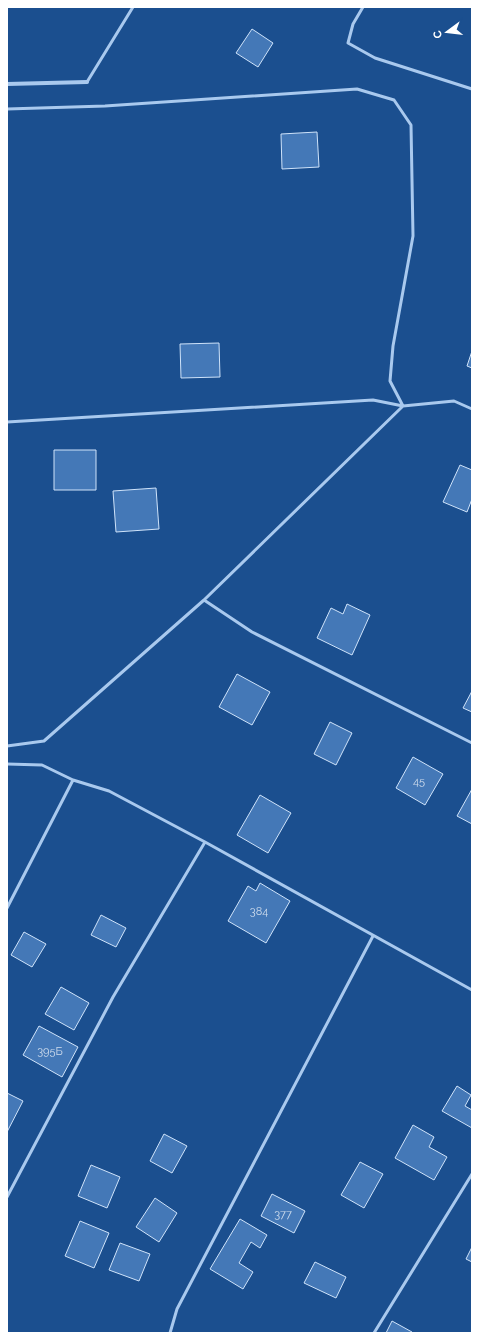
<svg xmlns="http://www.w3.org/2000/svg" width="479" height="1340" viewBox="0 0 479 1340" font-family="Raleway,sans-serif">
<style>
.building{fill:#4478b7;stroke:#cfe3fa}
.lines{fill:none;stroke-linecap:round;stroke-linejoin:round}
.service{stroke:#a9c9ee;stroke-width:3}
.minor{stroke:#a9c9ee;stroke-width:4}
.labels{text-anchor:middle;stroke-width:3;stroke-linejoin:round;paint-order:stroke}
.number-label{font-size:11px;fill:#d0dded}
</style>
<rect width="100%" height="100%" fill="#1b4f8f"/>
<path class="building" d="M252,29l21,14 -15,24 -22,-14z
M317,132l2,35 -37,2 -1,-35z
M219,343l1,34 -39,1 -1,-34z
M472,351v17l-5,-2z
M54,450h42v40h-42z
M460,465l12,5v29l-5,13 -24,-10z
M156,488l3,41 -43,3 -3,-41z
M347,604l23,11 -18,40 -35,-17 14,-30 12,6z
M237,674l33,18 -18,33 -33,-18z
M472,691v21l-9,-4z
M330,722l22,11 -16,32 -22,-11z
M413,757l30,17 -18,31 -29,-17z
M472,789v35l-15,-8z
M260,795l31,18 -23,40 -31,-18z
M260,883l30,18 -24,42 -38,-22 20,-35 8,5z
M101,915l25,13 -10,19 -25,-12z
M24,932l22,12 -14,23 -21,-12z
M61,987l28,16 -15,27 -29,-16z
M39,1026l39,21 -16,30 -39,-22z
M457,1086l14,9 -6,11 7,4v18l-30,-17z
M7,1093l16,8 -16,31z
M413,1125l21,12 -5,10 18,10 -13,23 -39,-22z
M164,1134l23,12 -15,27 -22,-12z
M360,1162l23,12 -19,34 -23,-13z
M91,1165l29,12 -13,31 -29,-12z
M272,1194l33,17 -11,22 -33,-17z
M155,1198l22,15 -18,29 -23,-15z
M240,1219l27,16 -7,13 -9,-6 -12,21 14,9 -10,17 -33,-20z
M80,1221l29,12 -15,35 -29,-12z
M120,1243l30,11 -11,27 -30,-11z
M472,1247v15l-6,-3z
M315,1262l31,15 -10,21 -32,-15z
M392,1321l20,11v1h-26z"/>
<g class="lines">
<path class="service" d="M363,7l-10,17 -5,19 27,15 97,31
M87,82l46,-75
M7,109l98,-3 252,-17 37,11 17,25 2,111 -20,110 -3,35 13,25 -199,194 -160,141 -37,5
M7,422l366,-22 30,6 51,-5 18,8
M204,600l48,32 220,111
M7,764l35,1 31,15 36,11 96,51 267,148
M7,908l66,-128
M7,1197l106,-200 92,-155
M170,1333l7,-24 196,-373
M374,1333l98,-159"/>
<path class="minor" d="M7,84l80,-2"/>
</g>
<g class="labels">
<g class="number-label">
<text x="419" y="785">45</text>
<text x="259" y="915">384</text>
<text x="50" y="1055">395Б</text>
<text x="283" y="1218">377</text>
</g>
</g>
<rect width="479" height="1340" fill="none" stroke="#ffffff" stroke-width="16"/>
<g transform="translate(447 32) rotate(255)" stroke="#1b4f8f" stroke-width="3" paint-order="stroke">
<path d="M0-3L7 15L0 10L-7 15Z" fill="#ffffff"/>
<text y="-6" font-size="11" font-weight="bold" text-anchor="middle" fill="#ffffff">С</text>
</g>
</svg>
